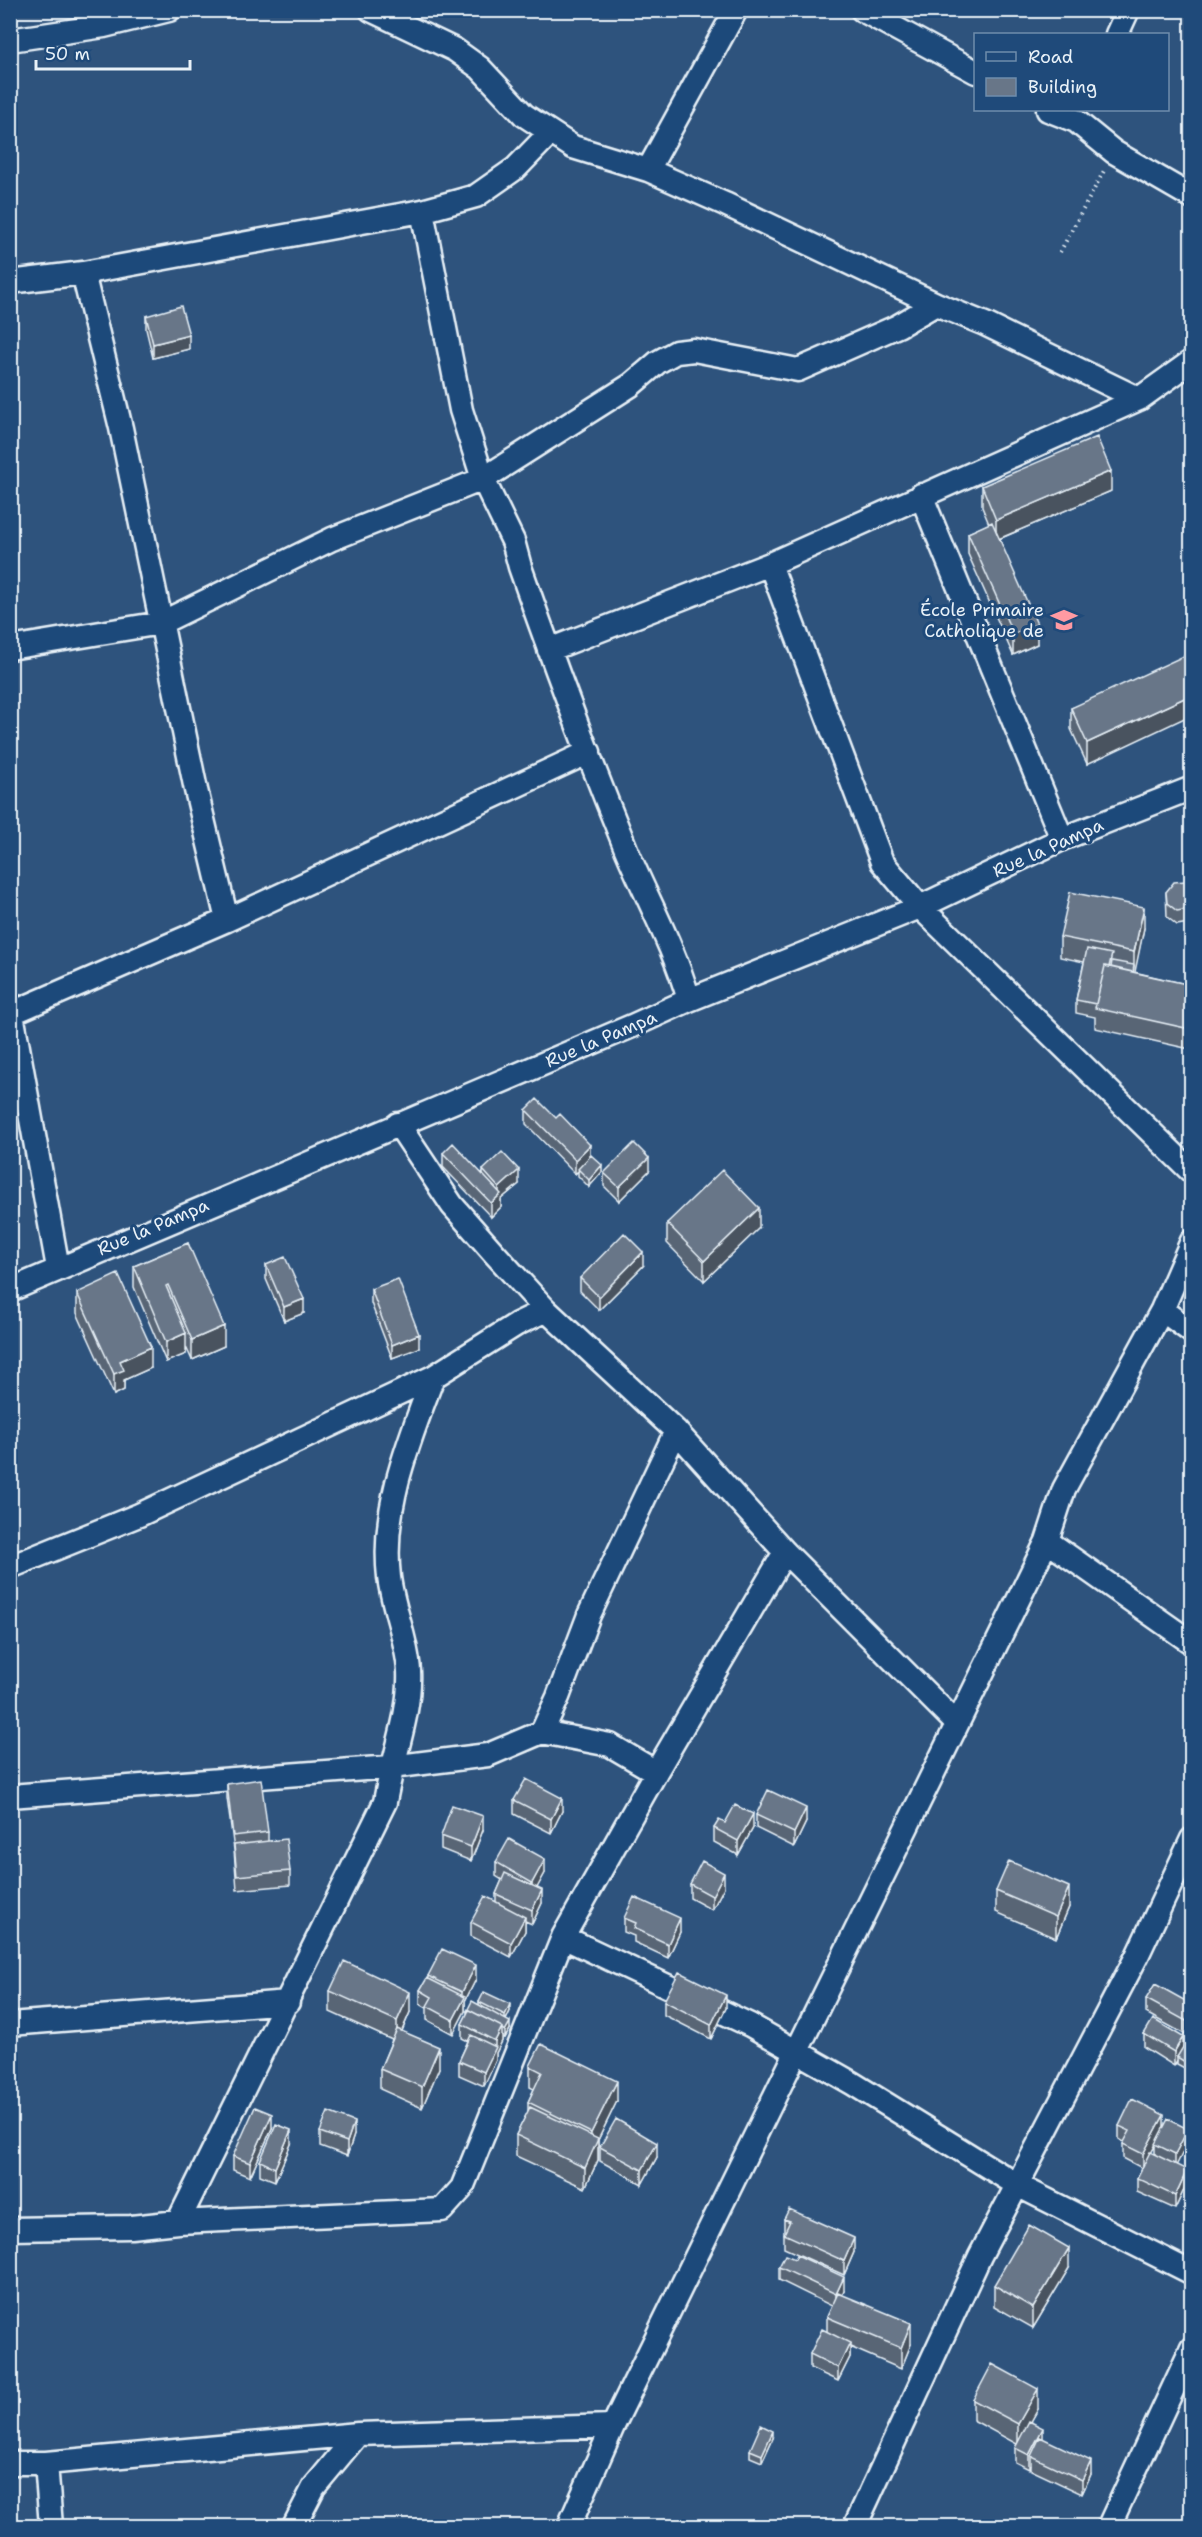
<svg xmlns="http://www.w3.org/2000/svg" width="1202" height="2537" viewBox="0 0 1202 2537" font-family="'Shantell Sans',sans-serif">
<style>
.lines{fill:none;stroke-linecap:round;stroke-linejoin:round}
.minor-casing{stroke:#e8f1f8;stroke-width:27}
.path{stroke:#e8f1f8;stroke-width:4;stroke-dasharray:1.5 4.5;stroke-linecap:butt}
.minor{stroke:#1f4a7a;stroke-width:22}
.wall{fill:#596575;stroke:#e8f1f8;stroke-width:1.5;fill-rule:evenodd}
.shaded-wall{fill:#49535f;stroke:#e8f1f8;stroke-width:1.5}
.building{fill:#687688;stroke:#e8f1f8;stroke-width:1.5}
.labels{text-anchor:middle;stroke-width:6;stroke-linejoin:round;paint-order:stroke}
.poi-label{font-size:18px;fill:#e8f1f8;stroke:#1f4a7a;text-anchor:end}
.street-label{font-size:18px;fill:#e8f1f8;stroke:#1f4a7a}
</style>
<rect width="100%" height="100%" fill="#2e537d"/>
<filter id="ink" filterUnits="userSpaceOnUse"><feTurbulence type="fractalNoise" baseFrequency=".0167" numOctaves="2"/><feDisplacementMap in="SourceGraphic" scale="12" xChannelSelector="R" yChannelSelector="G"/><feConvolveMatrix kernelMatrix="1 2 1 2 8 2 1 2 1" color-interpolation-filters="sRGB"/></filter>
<g filter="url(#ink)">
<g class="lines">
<g class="minor-casing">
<path id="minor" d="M371,10l84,40 25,18 44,47 49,32 75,23 77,34 211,100 49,20 154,75
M862,10l114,62
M1117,34l11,-24
M10,40l94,-14 65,-16
M1048,110l28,11 38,31 78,45
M648,170l88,-160
M422,211l39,199 22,69 30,62 7,26c33,95 68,189 106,282 21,50 48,98 63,151
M83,273l38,155 75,362 31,130
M10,282l73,-9 339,-62 54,-15 40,-28 34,-35
M921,495l141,344
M770,564l112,298 38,45 272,265
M10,648l151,-25 171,-84 151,-60 148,-94 27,-23 18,-10 18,-2 104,20 100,-44 38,-22
M549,650l221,-86 369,-165 53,-38
M10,1003l48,265
M12,1013l215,-93 362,-168
M398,1124l54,81 43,49 51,56 130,121 109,121 171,171
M10,1290l622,-264 57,-26 231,-93 142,-68 130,-51
M1162,1310l30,22
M1047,1541l145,102
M10,1567l129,-52 294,-138 84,-53 29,-14
M542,1732l16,-35 31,-82 87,-184
M656,1772l129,-220
M10,1796l381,-29 97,-12 54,-23 68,13 46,27 -93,165
M10,2024l278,-22
M178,2222l207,-420c7,-43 26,-87 24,-131 -2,-32 -16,-62 -20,-94 -8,-69 20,-136 44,-200
M10,2229l121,-2 47,-5 264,-12 20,-22 101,-251 187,88 102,58 167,103 173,87
M10,2463h36l312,-29 255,-8
M46,2463l5,63
M294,2526l20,-39 44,-53
M569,2526l44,-100 434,-885 17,-52 98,-179 30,-69
M855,2526l125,-270 157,-300 55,-117
M1109,2526l83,-178"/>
</g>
<path class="path" d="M1060,252l45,-83"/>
<use href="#minor" class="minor"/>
</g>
<path class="wall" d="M146,316l43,33 -36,9 -7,-29z
M982,486l129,5 -112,48 38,105 -24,11 -45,-101v-21l21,-9 -7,-17z
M1191,667l-104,97 -16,-35v-21z
M1191,886l-2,37 -12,2 -10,-8 -1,-25z
M1144,928l-10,44 57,13 -1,64 -95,-21v-11l-19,-4v-13l8,-38 -24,-5v-20z
M526,1110l64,46 12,16 -13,15 -11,-11v-5l-3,3 -49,-50z
M443,1153l40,21v-4l36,14 -18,15v8l-10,10 -48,-50z
M649,1171l-30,30 -15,-15v-13z
M667,1223l92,5 -55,53 -37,-38z
M188,1243l36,103 -32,14 -6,-13v7l-20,8 -32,-75v-21z
M266,1265l38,48 -20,8 -18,-42z
M643,1266l-44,44 -19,-19v-13z
M371,1289l48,59 -27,10 -21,-55z
M77,1293l74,75 -27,12v10l-10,5 -37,-82z
M227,1784l41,48v9l22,30v14l-53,5 -3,-40 -7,-52z
M514,1800l48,11 -11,22 -37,-19z
M756,1815l50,7 -12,25 -38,-19z
M725,1823l28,5 -15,27 -24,-13v-14z
M483,1830l-12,31 -30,-12v-13z
M496,1862l49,11 -8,14 5,16 -10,21 -7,-3v10l-14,26 -40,-21v-14l25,-21v-7l6,-14 -6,-4z
M690,1884l34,3 -12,23 -22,-12z
M996,1891l73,16 -13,31 -60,-26z
M624,1918l56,14 -12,26 -34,-16v-6l-10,-4z
M428,1976l48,3 -11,22v10l-12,23 -26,-14v-12l-7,-4v-14l8,-12z
M330,1991l80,21 -8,19 37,37 -17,40 -42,-19v-20l12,-29 -62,-28z
M1146,1999l45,5v65l-1,2 -13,-7v-4l-3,6 -30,-19v-13l39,13 8,-13v-10l-5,11 -40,-22z
M664,2001l62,7 -15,31 -47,-24z
M479,2002l31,9 -4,9 4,9 -5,9 -3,-2v5l-6,12v7l-12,26 -25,-11v-14l9,-20 -6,-3v-14l5,-10v-3l12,-6z
M530,2066l87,35 -19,39v20l-13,28 -69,-32v-21l12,-23v-10l6,-13 -4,-2z
M1119,2126l45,1 24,15 -12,22 11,19 -12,26 -38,-17v-14l5,-10 -19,-10v-14l1,-2 -5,-3zM1155,2145v9l-4,-1z
M272,2128l-22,49 -17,-7v-14z
M320,2132l34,3 -7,21 -27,-10z
M291,2144l-16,37 -15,-6v-14z
M600,2147l57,10 -15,27 -42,-23z
M784,2219l70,33 -10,23 -60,-27z
M779,2267l65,24 -2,4 69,49 -10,25 -51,-22v10l-12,24 -28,-13v-14l17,-22v-15l5,-11 -53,-26z
M1069,2268l-36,60 -39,-22v-21z
M973,2400l65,9 -7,12 12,18 48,35 -9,20 -51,-24v-5l-2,4 -14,-7v-14l2,-4 -44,-24z
M773,2438l-11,24 -12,-5v-7z"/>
<path class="shaded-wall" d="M189,335v14l-36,9v-14z
M1111,471v20l-115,49v-20z
M1037,624v20l-24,11v-21z
M1191,695v20l-104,49v-21z
M1191,906v14l-2,3v-14z
M1144,907v21l-13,63 3,-26v-13z
M1191,1023v20l-1,6v-20z
M590,1145v14l-15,15v-14z
M649,1158v13l-30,30v-14z
M602,1165v7l-13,15v-7z
M519,1170v14l-18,15v8l-10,10v-14l8,-7v-8z
M759,1208v20l-55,53v-20z
M643,1252v14l-44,44v-13z
M304,1299v14l-20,8v-14z
M224,1326v20l-32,14v-20z
M186,1333v21l-20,8v-20z
M419,1334v14l-27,10v-13z
M151,1347v21l-27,12v10l-10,5v-21l6,-13z
M562,1798v13l-11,22v-14z
M806,1808v14l-12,25v-14z
M753,1814v14l-15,27v-14z
M483,1816v14l-12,31v-14z
M545,1859v14l-13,24v-14z
M724,1873v14l-12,23v-14z
M1069,1887v20l-13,31v-21z
M542,1890v13l-10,21v-14z
M525,1917v14l-14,26v-14z
M680,1918v14l-12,26v-14z
M476,1965v14l-11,22v10l-12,23v-14l9,-17v-11z
M410,1992v20l-13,30v-21z
M726,1995v13l-15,31v-14z
M510,2004v7l-5,11v-7z
M1191,2010v14l-5,11v-14z
M510,2022v7l-5,9v-7z
M502,2027v14l-6,12v7l-12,26v-14l11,-24v-7z
M1183,2037v14l-6,6v3l-3,6v-14z
M439,2047v21l-17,40v-21z
M617,2081v20l-19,39v20l-13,28v-20l6,-15v-20z
M272,2114v14l-22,49v-14z
M1164,2115v14l-21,39v-14z
M354,2122v13l-7,21v-14z
M1188,2129v13l-13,26v-14z
M291,2130v14l-16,37v-13z
M657,2143v14l-15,27v-14z
M1187,2170v13l-12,26v-13z
M854,2238v14l-10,23v-14z
M1069,2248v20l-36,60v-20z
M844,2277v14l-8,17v-14z
M911,2323v21l-10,25v-21z
M850,2343v14l-12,24v-13z
M1038,2389v20l-20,36v-21z
M1043,2428v14l-12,14v9l-2,4v-14z
M773,2431v7l-11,24v-7z
M1091,2461v13l-9,20v-14z"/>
<path class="building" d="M181,306l8,29 -36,9 -7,-28z
M1097,437l14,34 -115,49 -14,-34z
M992,522l45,102 -24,10 -45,-101z
M1186,655l5,12v28l-104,48 -16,-35z
M1186,881l5,5v20l-2,3 -12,2 -10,-8 -1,-11 8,-10z
M1070,892l74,15 -10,45 -74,-15z
M1087,949l25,5 -3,13 -4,-1 -9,38 -20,-4z
M1112,961l22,4 -1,7 -22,-5z
M1105,966l86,19v38l-1,6 -95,-21z
M537,1099l19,19 4,-4 30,31 -15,15 -49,-50z
M453,1143l48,51 -10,9 -48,-50z
M634,1143l15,15 -30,29 -15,-14z
M502,1152l17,18 -20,18 -16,-18z
M591,1155l11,10 -13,15 -11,-11z
M722,1170l37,38 -55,53 -37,-38z
M624,1233l19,19 -44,45 -19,-19z
M188,1243l36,83 -32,14 -24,-55 -2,1 20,47 -20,9 -32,-76z
M285,1257l19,42 -20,8 -18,-42z
M118,1274l33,73 -31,14 4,9 -10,4 -37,-81z
M398,1279l21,55 -27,11 -21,-56z
M261,1779l7,53 -35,4 -6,-52z
M526,1779l36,19 -11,21 -37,-19z
M768,1790l38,18 -12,25 -38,-18z
M452,1805l31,11 -12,31 -30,-11z
M735,1805l18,9 -15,27 -24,-13 5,-8 6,3z
M286,1839l4,32 -53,5 -3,-31z
M509,1839l36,20 -13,24 -36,-21z
M702,1861l22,12 -12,23 -22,-12z
M1009,1861l60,26 -13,30 -60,-26z
M505,1873l37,17 -10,20 -36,-16z
M485,1896l40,21 -14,26 -40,-21z
M634,1897l46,21 -12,26 -34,-16 2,-5 -12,-5z
M442,1949l34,16 -14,27 -34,-16z
M344,1961l66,31 -13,29 -67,-30z
M679,1972l47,23 -15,30 -47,-24z
M427,1978l38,19 -12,23 -26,-14 5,-9 -12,-7z
M1155,1984l36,20v6l-5,11 -40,-22z
M484,1992l26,12 -5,11 -26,-13z
M472,2001l38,21 -5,9 -3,-2v-2l-33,-17 -1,1h-1z
M469,2010l33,17 -7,14 -33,-17z
M1153,2019l30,18 -9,15 -30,-18z
M397,2029l42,18 -17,40 -42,-18z
M1191,2034v28l-1,3 -13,-8z
M471,2035l25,12 -12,25 -25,-11z
M541,2044l76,37 -26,52 -63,-31 14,-30 -12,-6z
M1132,2099l32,16 -21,39 -20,-10 7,-13 -11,-5z
M255,2107l17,7 -22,49 -17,-7z
M530,2107l68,32 -13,29 -69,-33z
M328,2112l26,10 -7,20 -27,-10z
M616,2119l41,24 -15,27 -42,-23z
M1168,2119l20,10 -13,25 -20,-10z
M276,2124l15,6 -16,38 -15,-7z
M1150,2152l37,18 -12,26 -38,-18z
M789,2209l65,29 -10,23 -60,-27 6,-13 -6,-2z
M1029,2225l40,23 -36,60 -39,-23z
M785,2255l10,4 2,-4 47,22 -8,17 -57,-27z
M838,2293l73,30 -10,25 -74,-31z
M822,2329l28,14 -12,25 -28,-14z
M992,2364l46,25 -20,35 -45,-24z
M1029,2421l14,7 -14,27 -14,-7z
M761,2425l12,6 -11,24 -12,-5z
M1040,2437l51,24 -9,19 -51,-24z
M461,2520l12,6h-16z"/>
</g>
<defs>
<g id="university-bare" transform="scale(2.07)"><path d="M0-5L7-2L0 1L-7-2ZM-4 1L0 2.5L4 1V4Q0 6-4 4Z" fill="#ff9aa2" stroke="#1f4a7a" stroke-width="2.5" paint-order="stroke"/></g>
</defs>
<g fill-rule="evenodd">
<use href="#university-bare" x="1064" y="620"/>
</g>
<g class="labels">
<g class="poi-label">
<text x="1044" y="616">École Primaire<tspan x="1044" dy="21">Catholique de</tspan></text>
</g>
<g class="street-label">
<text transform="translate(1048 848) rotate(-24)" y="6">Rue la Pampa</text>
<text transform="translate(601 1039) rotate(-23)" y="6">Rue la Pampa</text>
<text transform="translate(153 1227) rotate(-23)" y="6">Rue la Pampa</text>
</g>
</g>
<rect width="1202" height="2537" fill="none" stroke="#1f4a7a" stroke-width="36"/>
<rect x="18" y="18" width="1166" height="2501" fill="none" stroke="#e8f1f8" stroke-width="2" filter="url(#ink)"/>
<rect x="974" y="33" width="195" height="78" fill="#1f4a7a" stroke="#6f8dac" stroke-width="1.5"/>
<rect x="986" y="52" width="30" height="9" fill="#1f4a7a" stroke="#6f8dac" stroke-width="1.5"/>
<text x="1028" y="63" font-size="18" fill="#e8f1f8">Road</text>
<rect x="986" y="78" width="30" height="18" fill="#687688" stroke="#6f8dac" stroke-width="1.5"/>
<text x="1028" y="93" font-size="18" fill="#e8f1f8">Building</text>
<path d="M36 60v9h154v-9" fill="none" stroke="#e8f1f8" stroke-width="3"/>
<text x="45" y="60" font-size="18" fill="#e8f1f8" stroke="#1f4a7a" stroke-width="4.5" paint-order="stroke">50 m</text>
</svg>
